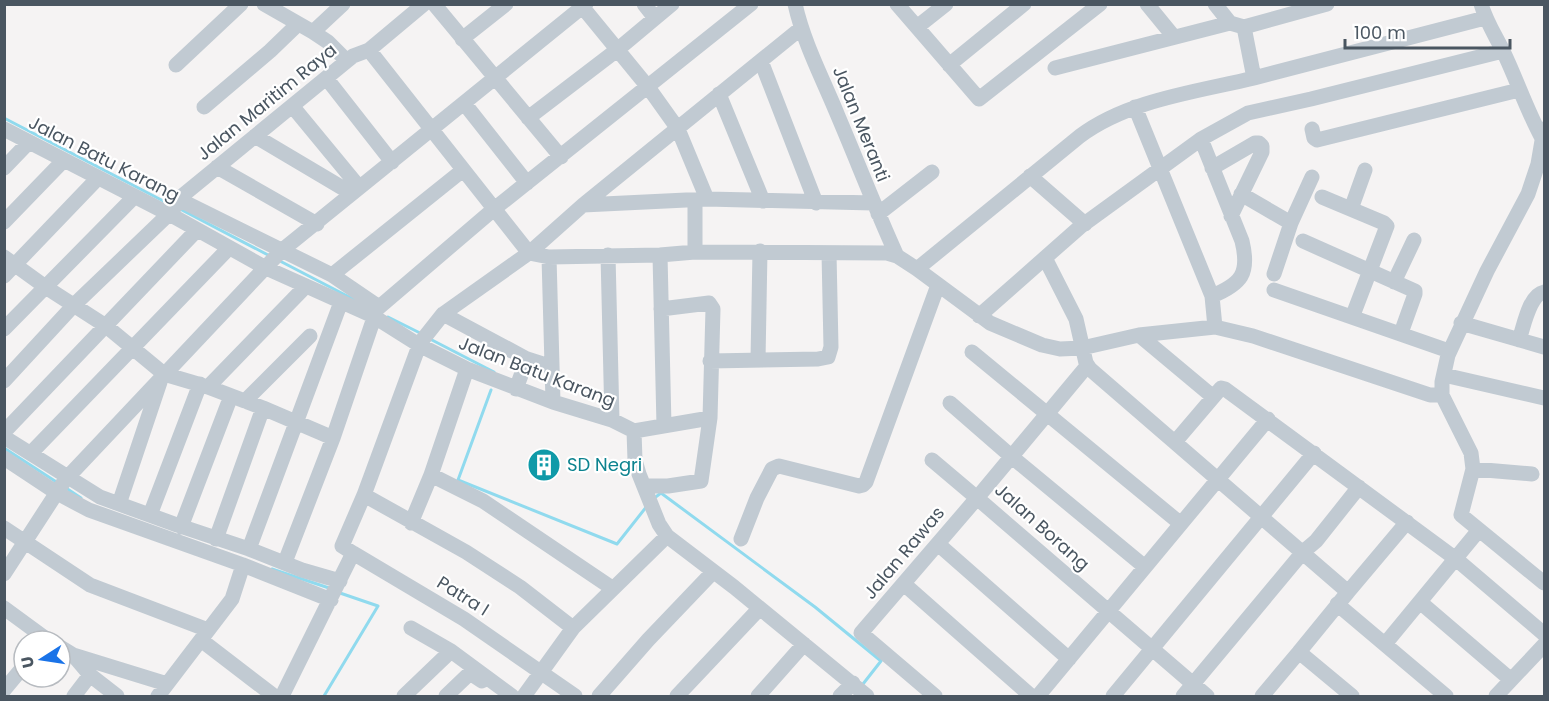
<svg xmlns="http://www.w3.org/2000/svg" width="1549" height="701" viewBox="0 0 1549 701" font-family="Poppins,sans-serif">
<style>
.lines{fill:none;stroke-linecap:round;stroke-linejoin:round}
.stream{stroke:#90daee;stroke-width:3}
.minor{stroke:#c1cad2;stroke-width:15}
.labels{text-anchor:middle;stroke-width:4.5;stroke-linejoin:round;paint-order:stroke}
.street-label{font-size:18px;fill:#4a5661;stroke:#fff}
.culture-label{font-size:18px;fill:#0d838f;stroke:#fff;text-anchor:start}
</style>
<rect width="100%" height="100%" fill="#f5f3f3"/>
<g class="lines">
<path class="stream" d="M4,118l167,87
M180,209l90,47
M278,260l77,40
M388,317l34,17
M430,339l64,33
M491,390l-33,90 159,64 30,-38
M4,448l54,35
M66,488l15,10
M653,499l8,-6 154,114 66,54 -18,23
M272,569l57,19
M324,696l54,-90 -38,-13"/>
<path class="minor" d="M264,4l49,28 15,10 19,19
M434,4l127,153
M580,4l68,83 30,42 29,70
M644,4l11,14
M795,4c9,40 28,75 43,112 20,47 38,94 59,140
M897,4l82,95 121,-95
M1147,4l27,33
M1215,4l15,19 14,4 83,-23
M1481,4c5,17 14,31 22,47 14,29 24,60 40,89
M917,27l29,-23
M1244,27l10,51 231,-60
M313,32l30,-28
M462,39l44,-35
M369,50l160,203 20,4 111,-2 35,-3 192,1 10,3 20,13 73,54 52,22 18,4 22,-1 57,-13 76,-8 38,9 177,59h12
M761,61l55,142
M176,65l65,-61
M949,65l75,-61
M1055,68l175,-45
M327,79l65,83
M719,94l44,107
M464,103l63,80
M204,107l66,-56 27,-26
M293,107l66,80
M1135,107l77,189 3,31
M528,118l89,-68 55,-46
M4,129l167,86 95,53 107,48 46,29 48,24 86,33 59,18 22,11 1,29 4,14 20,50 8,12 67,51 133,109
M1312,129l2,9 3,2 202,-50
M1544,129l-6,35 -10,30 -41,77 -39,84 -6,27v13l29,58 2,16 -12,46 83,68
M255,136l96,57
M1201,139l41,102c8,33 -1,43 -30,55
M217,167l100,57
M4,168l25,-26
M1212,168l43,-25h4l3,3v6l-31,64
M1030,176l55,48
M1241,194l50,29
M1322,197l62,26 3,3 -34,89
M180,200l152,75 47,32
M695,200v52
M583,205l124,-6 166,4
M1351,209l14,-39
M878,214l54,-42
M4,222l60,-62
M1303,241l112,50v3l-14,39
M608,255l4,165
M660,255l4,171
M4,257l43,31 59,38 58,48 44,13 55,21 70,30
M549,257l4,145
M1045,258l31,61 10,44 4,6 258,223 -49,60
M917,269l163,-133c48,-36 116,-44 174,-58
M1274,274l17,-51 21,-46
M332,275l131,-105
M4,276l94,-98
M1394,282l20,-42
M1274,290l175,61
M443,314l84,45 25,8
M979,316l101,-89 121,-88 47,-26 63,-14 192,-48
M1461,323l83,24
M4,329l130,-132
M1139,335l73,61
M1519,340c5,-14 10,-45 25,-48
M972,352l209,172
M758,360l2,-109
M710,361l108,-2 10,-2 3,-10 -2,-94
M1087,366l-110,132 230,198
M467,369l-36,106 52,26 129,87
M1444,375l100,23
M4,381l70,-76 98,-94 10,-15 171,-140 16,-6 55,-46
M208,387l98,-101
M516,389l11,-30
M245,401l65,-65
M950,403l62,54 133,110
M634,431l76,-13
M4,432l193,-202
M4,437l96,60 77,28 72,24 53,21 38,11
M1175,442l46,-54 4,1 231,170 88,75
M31,453l198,-205
M4,458l53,35 32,17 154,55 88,35
M932,460l45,38 -116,135 74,63
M1473,469l59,5
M645,486h23l33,-5 9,-63 3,-109 -4,-6 -48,6
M364,495l56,-152 23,-29 86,-61 54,-48 217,-176
M119,504l41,-122
M150,515l50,-131
M411,523l20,-48
M181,527l50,-131
M4,528l86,57 118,45
M216,539l47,-131
M741,539l16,-41 15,-29 7,-3 80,20 4,-1 3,-3 72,-197
M938,544l131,115
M249,549l92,-247
M353,553l-11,-7 22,-51 102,57 54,35 53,41
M285,562l48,-124 44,-129 117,-100 257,-205
M4,574l61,-94 216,-229 305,-247
M904,584l127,112
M1348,592l59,-70
M1420,602l90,77
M1337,604l109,92
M4,608l45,33
M411,628l40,23 61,45
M201,640l73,56
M1385,644l94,-114
M60,647l13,8 17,20 27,21
M73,655l94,29
M4,690l20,-24
M74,696l16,-21
M158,696l74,-97 11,-34
M282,696l71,-143 111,66 111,77
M404,696l47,-45
M446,696l24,-23 12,8
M524,696l49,-68 94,-92
M599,696l49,-56 65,-68
M677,696l82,-87
M758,696l46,-52
M840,696l13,-13
M1038,696l230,-277
M1113,696l201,-243
M1183,696l120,-144 13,-11 43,-54
M1262,696l37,-44 53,44
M1496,696l48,-51"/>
</g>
<defs>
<g id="building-disc" transform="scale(1.725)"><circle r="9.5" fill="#0f9aa8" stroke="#fff"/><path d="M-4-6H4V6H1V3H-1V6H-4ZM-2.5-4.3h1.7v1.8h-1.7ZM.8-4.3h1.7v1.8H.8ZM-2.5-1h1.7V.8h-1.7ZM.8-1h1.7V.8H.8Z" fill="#fff"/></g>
</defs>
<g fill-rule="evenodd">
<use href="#building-disc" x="544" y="465"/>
</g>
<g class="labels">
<g class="street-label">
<text transform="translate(267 102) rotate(-39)" y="6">Jalan Maritim Raya</text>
<text transform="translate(861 124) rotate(68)" y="6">Jalan Meranti</text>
<text transform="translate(104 159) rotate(27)" y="6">Jalan Batu Karang</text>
<text transform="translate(537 372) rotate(21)" y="6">Jalan Batu Karang</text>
<text transform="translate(1042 527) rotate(42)" y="6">Jalan Borang</text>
<text transform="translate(904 553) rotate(-50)" y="6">Jalan Rawas</text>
<text transform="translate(463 596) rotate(32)" y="6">Patra I</text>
</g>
<g class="culture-label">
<text x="567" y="471">SD Negri</text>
</g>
</g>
<rect width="1549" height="701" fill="none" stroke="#4a5661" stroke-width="12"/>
<g transform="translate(42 659) rotate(258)"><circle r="28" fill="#ffffff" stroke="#b7bbc0" stroke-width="1.5"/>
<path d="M0-4.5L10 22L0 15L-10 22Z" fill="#1a73e8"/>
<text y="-9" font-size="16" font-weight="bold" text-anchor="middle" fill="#4a5661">U</text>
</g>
<path d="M1345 39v9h165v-9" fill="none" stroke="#4a5661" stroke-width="3"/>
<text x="1354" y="39" font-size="18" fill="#4a5661" stroke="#ffffff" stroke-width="4.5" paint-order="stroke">100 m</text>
</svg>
